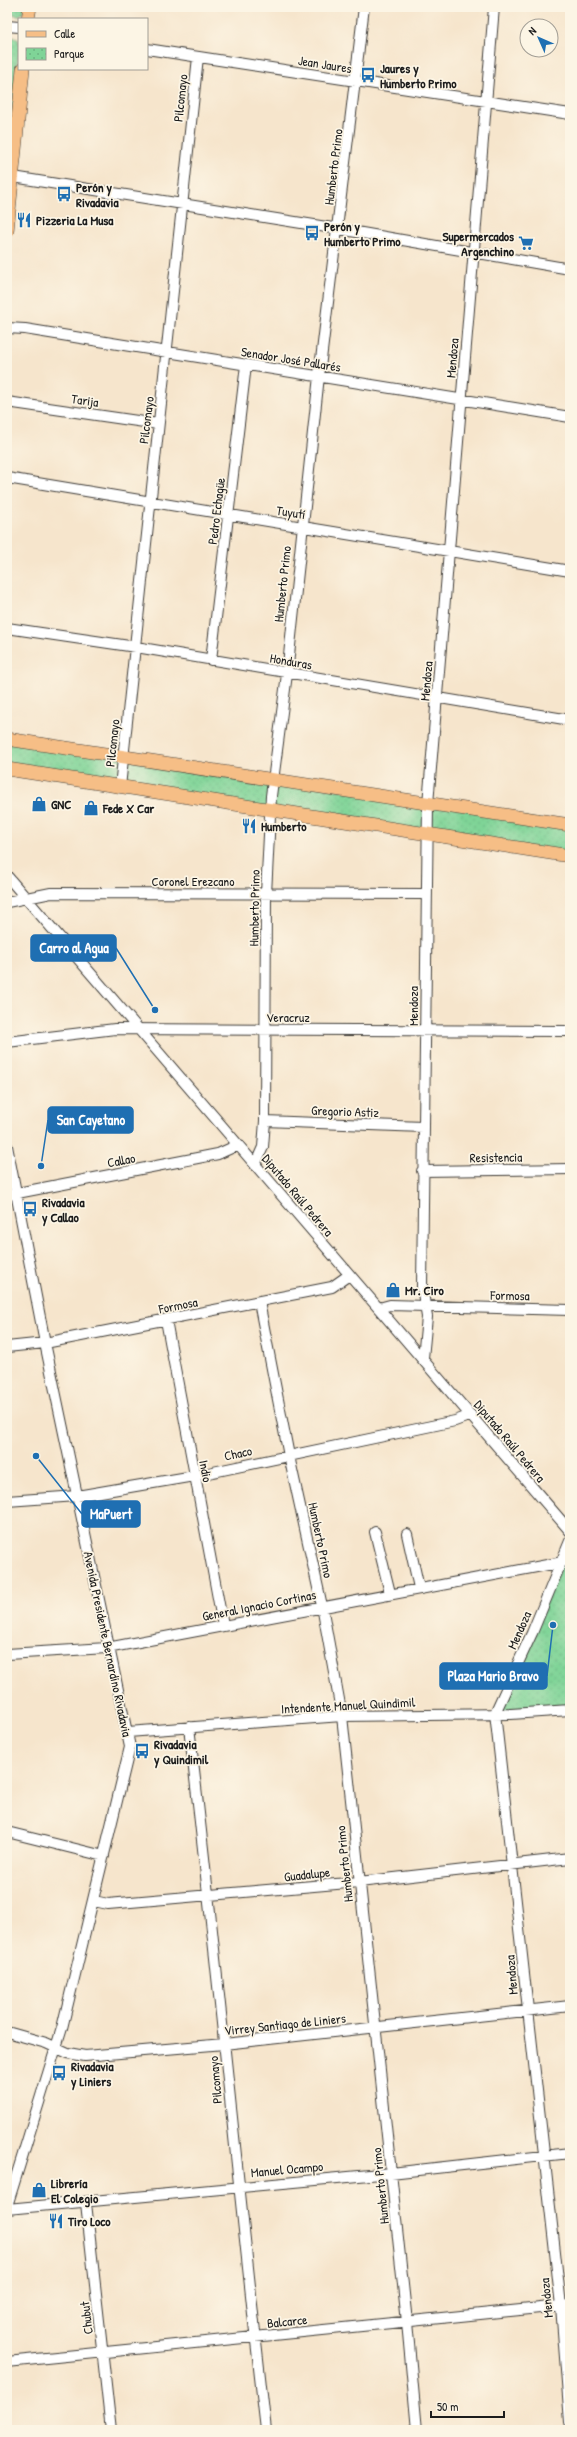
<svg xmlns="http://www.w3.org/2000/svg" width="577" height="2437" viewBox="0 0 577 2437" font-family="'Patrick Hand',sans-serif">
<style>
.park{fill:url(#park-dots);stroke:#4e785a}
.lines{fill:none;stroke-linecap:round;stroke-linejoin:round}
.minor-casing{stroke:#3d3a36;stroke-width:12}
.major-casing{stroke:#3d3a36;stroke-width:14}
.minor{stroke:#fff;stroke-width:10}
.major{stroke:#f6be86;stroke-width:13}
.labels{text-anchor:middle;stroke-width:3.5;stroke-linejoin:round;paint-order:stroke}
.street-label{font-size:13px;fill:#1c1c1c;stroke:#fcf5e5}
.poi-label{font-size:13px;font-weight:bold;fill:#1c1c1c;stroke:#fcf5e5;text-anchor:start}
.leader{fill:none;stroke:#1f6fb2;stroke-width:1.5}
.callout-dot{fill:#1f6fb2;stroke:#fcf5e5;stroke-width:1.5}
.callout{fill:#1f6fb2;stroke:#1f6fb2;stroke-width:1.5}
.callout-label{font-size:14px;text-anchor:middle;font-weight:bold;fill:#fff}
</style>
<defs>
<pattern id="park-dots" width="8" height="8" patternUnits="userSpaceOnUse"><rect width="8" height="8" fill="#7fd497"/><path d="M2 2h.1M6 6h.1" fill="none" stroke="#6db582" stroke-width="1.8" stroke-linecap="round"/></pattern>
</defs>
<rect width="100%" height="100%" fill="#fcf5e5"/>
<filter id="ink" filterUnits="userSpaceOnUse"><feTurbulence type="fractalNoise" baseFrequency=".025" numOctaves="2"/><feDisplacementMap in="SourceGraphic" scale="8" xChannelSelector="R" yChannelSelector="G"/><feConvolveMatrix kernelMatrix="1 2 1 2 8 2 1 2 1" color-interpolation-filters="sRGB"/></filter>
<filter id="wash" filterUnits="userSpaceOnUse"><feTurbulence type="fractalNoise" baseFrequency=".012" numOctaves="4" result="noise"/><feDisplacementMap in="SourceGraphic" scale="16" xChannelSelector="R" yChannelSelector="G"/><feGaussianBlur stdDeviation="0.9" result="paint"/><feColorMatrix in="noise" values="0 0 0 0 0 0 0 0 0 0 0 0 0 0 0 0 0 1.4 0 .05"/><feComposite in="paint" operator="in"/></filter>
<g filter="url(#wash)">
<rect width="100%" height="100%" fill="#f6e5cc"/>
<path class="park" d="M9,7h15l-1,6 -5,3 -7,-3z
M14,37l5,3v9l-12,110v-119z
M7,739l563,86v31l-563,-87z
M570,1541v169l-75,3z"/>
</g>
<g filter="url(#ink)">
<g class="lines">
<g class="minor-casing">
<path id="minor" d="M7,26l12,1
M147,49l423,65
M7,176l332,53 231,40
M7,328l18,1 545,88
M7,402l151,22
M7,478l563,93
M7,628l129,19 434,73
M211,660l35,-295
M120,787l78,-730
M7,876l563,655
M7,902l44,-9 376,1
M7,1042l108,-13 455,2
M265,1121l158,6
M7,1146l38,197 85,404 -68,281 -55,178
M255,1165l8,-18 2,-26 1,-227 5,-98 16,-122 32,-298 45,-369
M422,1171l148,-2
M7,1195l211,-41 20,-9
M259,1302l30,154 33,150 20,110 65,606 10,108
M379,1308l11,-3 180,5
M166,1320l57,305
M7,1347l38,-4 287,-56 17,-12
M423,1358l4,-41 -5,-30 6,-483 66,-797
M7,1501l70,-5 117,-20 261,-55 16,-6
M375,1532l15,61
M407,1534l12,54
M570,1541l-38,92 -37,80 66,593 9,116
M7,1654l100,-6 456,-86
M189,1727c28,234 50,469 77,703
M128,1732l214,-16 169,-2 59,-4
M7,1832l97,24
M94,1901l14,3 251,-22 211,-24
M7,2032l39,11 22,10 17,3 139,-12 346,-38
M86,2203l25,227
M7,2209l384,-36 179,-20
M7,2362l563,-57"/>
</g>
<g class="major-casing">
<path id="major" d="M28,19l2,-12
M7,231l16,-162
M7,739l563,86
M7,769l563,87"/>
</g>
<use href="#minor" class="minor"/>
<use href="#major" class="major"/>
</g>
</g>
<defs>
<g id="bus-bare" transform="scale(1.2)"><path d="M-5-6H5V4H4V6H2V4H-2V6H-4V4H-5ZM-3.5-4V0h7V-4ZM-3.5 1.2v1.5H-2V1.2ZM2 1.2v1.5H3.5V1.2Z" fill="#1f6fb2" stroke="#fcf5e5" stroke-width="2.5" paint-order="stroke"/></g>
<g id="restaurant-bare" transform="scale(1.2)"><path d="M-5-6h1v4h1v-4h1v4h1v-4h1v5L-1.5 .5V6h-2V.5L-5-1ZM5-6V6H3V1.5H1.5Q1.5-4 5-6Z" fill="#1f6fb2" stroke="#fcf5e5" stroke-width="2.5" paint-order="stroke"/></g>
<g id="supermarket-bare" transform="scale(1.2)"><path d="M-6-5.5h2.5l.6 2H6L4.5 2H-2.5L-4.4-4H-6ZM-1.5 3.2a1.3 1.3 0 1 0 .1 0ZM3 3.2a1.3 1.3 0 1 0 .1 0Z" fill="#1f6fb2" stroke="#fcf5e5" stroke-width="2.5" paint-order="stroke"/></g>
<g id="shop-bare" transform="scale(1.2)"><path d="M-5-2.5h2.3a2.7 3.5 0 0 1 5.4 0H5L5.5 6h-11ZM-1.5-2.5h3a1.5 2.3 0 0 0-3 0Z" fill="#1f6fb2" stroke="#fcf5e5" stroke-width="2.5" paint-order="stroke"/></g>
</defs>
<g fill-rule="evenodd">
<use href="#bus-bare" x="368" y="75"/>
<use href="#bus-bare" x="64" y="194"/>
<use href="#restaurant-bare" x="24" y="220"/>
<use href="#bus-bare" x="312" y="233"/>
<use href="#supermarket-bare" x="526" y="243"/>
<use href="#shop-bare" x="39" y="804"/>
<use href="#shop-bare" x="91" y="808"/>
<use href="#restaurant-bare" x="249" y="826"/>
<use href="#bus-bare" x="30" y="1209"/>
<use href="#shop-bare" x="393" y="1290"/>
<use href="#bus-bare" x="142" y="1751"/>
<use href="#bus-bare" x="59" y="2073"/>
<use href="#shop-bare" x="39" y="2190"/>
<use href="#restaurant-bare" x="56" y="2221"/>
</g>
<g class="labels">
<g class="street-label">
<text transform="translate(325 64) rotate(9)" y="5">Jean Jaures</text>
<text transform="translate(180 98) rotate(-84)" y="5">Pilcomayo</text>
<text transform="translate(333 167) rotate(-83)" y="5">Humberto Primo</text>
<text transform="translate(452 358) rotate(-85)" y="5">Mendoza</text>
<text transform="translate(291 359) rotate(9)" y="5">Senador José Pallarés</text>
<text transform="translate(85 400) rotate(8)" y="5">Tarija</text>
<text transform="translate(146 420) rotate(-83)" y="5">Pilcomayo</text>
<text transform="translate(216 511) rotate(-83)" y="5">Pedro Echagüe</text>
<text transform="translate(291 512) rotate(9)" y="5">Tuyutí</text>
<text transform="translate(282 584) rotate(-84)" y="5">Humberto Primo</text>
<text transform="translate(291 661) rotate(10)" y="5">Honduras</text>
<text transform="translate(426 681) rotate(-85)" y="5">Mendoza</text>
<text transform="translate(112 743) rotate(-84)" y="5">Pilcomayo</text>
<text x="193" y="886">Coronel Erezcano</text>
<text transform="translate(254 908) rotate(-89)" y="5">Humberto Primo</text>
<text transform="translate(413 1006) rotate(-90)" y="5">Mendoza</text>
<text x="288" y="1022">Veracruz</text>
<text transform="translate(345 1111) rotate(2)" y="5">Gregorio Astiz</text>
<text transform="translate(496 1157) rotate(-1)" y="5">Resistencia</text>
<text transform="translate(121 1160) rotate(-11)" y="5">Callao</text>
<text transform="translate(298 1195) rotate(50)" y="5">Diputado Raúl Pedrera</text>
<text transform="translate(510 1295) rotate(1)" y="5">Formosa</text>
<text transform="translate(178 1305) rotate(-11)" y="5">Formosa</text>
<text transform="translate(510 1441) rotate(50)" y="5">Diputado Raúl Pedrera</text>
<text transform="translate(238 1453) rotate(-12)" y="5">Chaco</text>
<text transform="translate(206 1471) rotate(79)" y="5">Indio</text>
<text transform="translate(321 1540) rotate(78)" y="5">Humberto Primo</text>
<text transform="translate(259 1605) rotate(-11)" y="5">General Ignacio Cortinas</text>
<text transform="translate(519 1630) rotate(-66)" y="5">Mendoza</text>
<text transform="translate(108 1644) rotate(78)" y="5">Avenida Presidente Bernardino Rivadavia</text>
<text transform="translate(348 1705) rotate(-3)" y="5">Intendente Manuel Quindimil</text>
<text transform="translate(344 1864) rotate(-96)" y="5">Humberto Primo</text>
<text transform="translate(307 1874) rotate(-6)" y="5">Guadalupe</text>
<text transform="translate(511 1975) rotate(-95)" y="5">Mendoza</text>
<text transform="translate(285 2024) rotate(-6)" y="5">Virrey Santiago de Liniers</text>
<text transform="translate(215 2080) rotate(-95)" y="5">Pilcomayo</text>
<text transform="translate(287 2169) rotate(-5)" y="5">Manuel Ocampo</text>
<text transform="translate(380 2186) rotate(-96)" y="5">Humberto Primo</text>
<text transform="translate(546 2298) rotate(-96)" y="5">Mendoza</text>
<text transform="translate(86 2318) rotate(-97)" y="5">Chubut</text>
<text transform="translate(287 2321) rotate(-6)" y="5">Balcarce</text>
</g>
<g class="poi-label">
<text x="380" y="73">Jaures y<tspan x="380" dy="15">Humberto Primo</tspan></text>
<text x="76" y="192">Perón y<tspan x="76" dy="15">Rivadavia</tspan></text>
<text x="36" y="225">Pizzeria La Musa</text>
<text x="324" y="231">Perón y<tspan x="324" dy="15">Humberto Primo</tspan></text>
<text x="514" y="241" text-anchor="end">Supermercados<tspan x="514" dy="15">Argenchino</tspan></text>
<text x="51" y="809">GNC</text>
<text x="103" y="813">Fede X Car</text>
<text x="261" y="831">Humberto</text>
<text x="42" y="1207">Rivadavia<tspan x="42" dy="15">y Callao</tspan></text>
<text x="405" y="1295">Mr. Ciro</text>
<text x="154" y="1749">Rivadavia<tspan x="154" dy="15">y Quindimil</tspan></text>
<text x="71" y="2071">Rivadavia<tspan x="71" dy="15">y Liniers</tspan></text>
<text x="51" y="2188">Librería<tspan x="51" dy="15">El Colegio</tspan></text>
<text x="68" y="2226">Tiro Loco</text>
</g>
</g>
<path class="leader" d="M155 1010L116 948M41 1166L48 1120M36 1456L82 1514M553 1625L547 1676"/>
<g class="callout-dot">
<circle cx="155" cy="1010" r="4"/>
<circle cx="41" cy="1166" r="4"/>
<circle cx="36" cy="1456" r="4"/>
<circle cx="553" cy="1625" r="4"/>
</g>
<g class="callout">
<rect x="31" y="935" width="85" height="26" rx="4"/>
<rect x="48" y="1107" width="85" height="26" rx="4"/>
<rect x="82" y="1501" width="58" height="26" rx="4"/>
<rect x="440" y="1663" width="107" height="26" rx="4"/>
</g>
<g class="callout-label">
<text x="74" y="953">Carro al Agua</text>
<text x="91" y="1125">San Cayetano</text>
<text x="111" y="1519">MaPuert</text>
<text x="493" y="1681">Plaza Mario Bravo</text>
</g>
<rect width="577" height="2437" fill="none" stroke="#fcf5e5" stroke-width="24"/>
<rect x="18" y="18" width="130" height="52" fill="#fcf5e5" stroke="#a29e95"/>
<rect x="26" y="31" width="20" height="6" fill="#f6be86" stroke="#a29e95"/>
<text x="54" y="38" font-size="12" fill="#1c1c1c">Calle</text>
<rect x="26" y="48" width="20" height="12" fill="url(#park-dots)" stroke="#a29e95"/>
<text x="54" y="58" font-size="12" fill="#1c1c1c">Parque</text>
<g transform="translate(539 38) rotate(315)"><circle r="19" fill="#fcf5e5" stroke="#a29e95"/>
<path d="M0-3L7 15L0 10L-7 15Z" fill="#1f6fb2"/>
<text y="-6" font-size="11" font-weight="bold" text-anchor="middle" fill="#1c1c1c">N</text>
</g>
<path d="M431 2411v6h73v-6" fill="none" stroke="#1c1c1c" stroke-width="2"/>
<text x="437" y="2411" font-size="12" fill="#1c1c1c" stroke="#fcf5e5" stroke-width="3" paint-order="stroke">50 m</text>
</svg>
